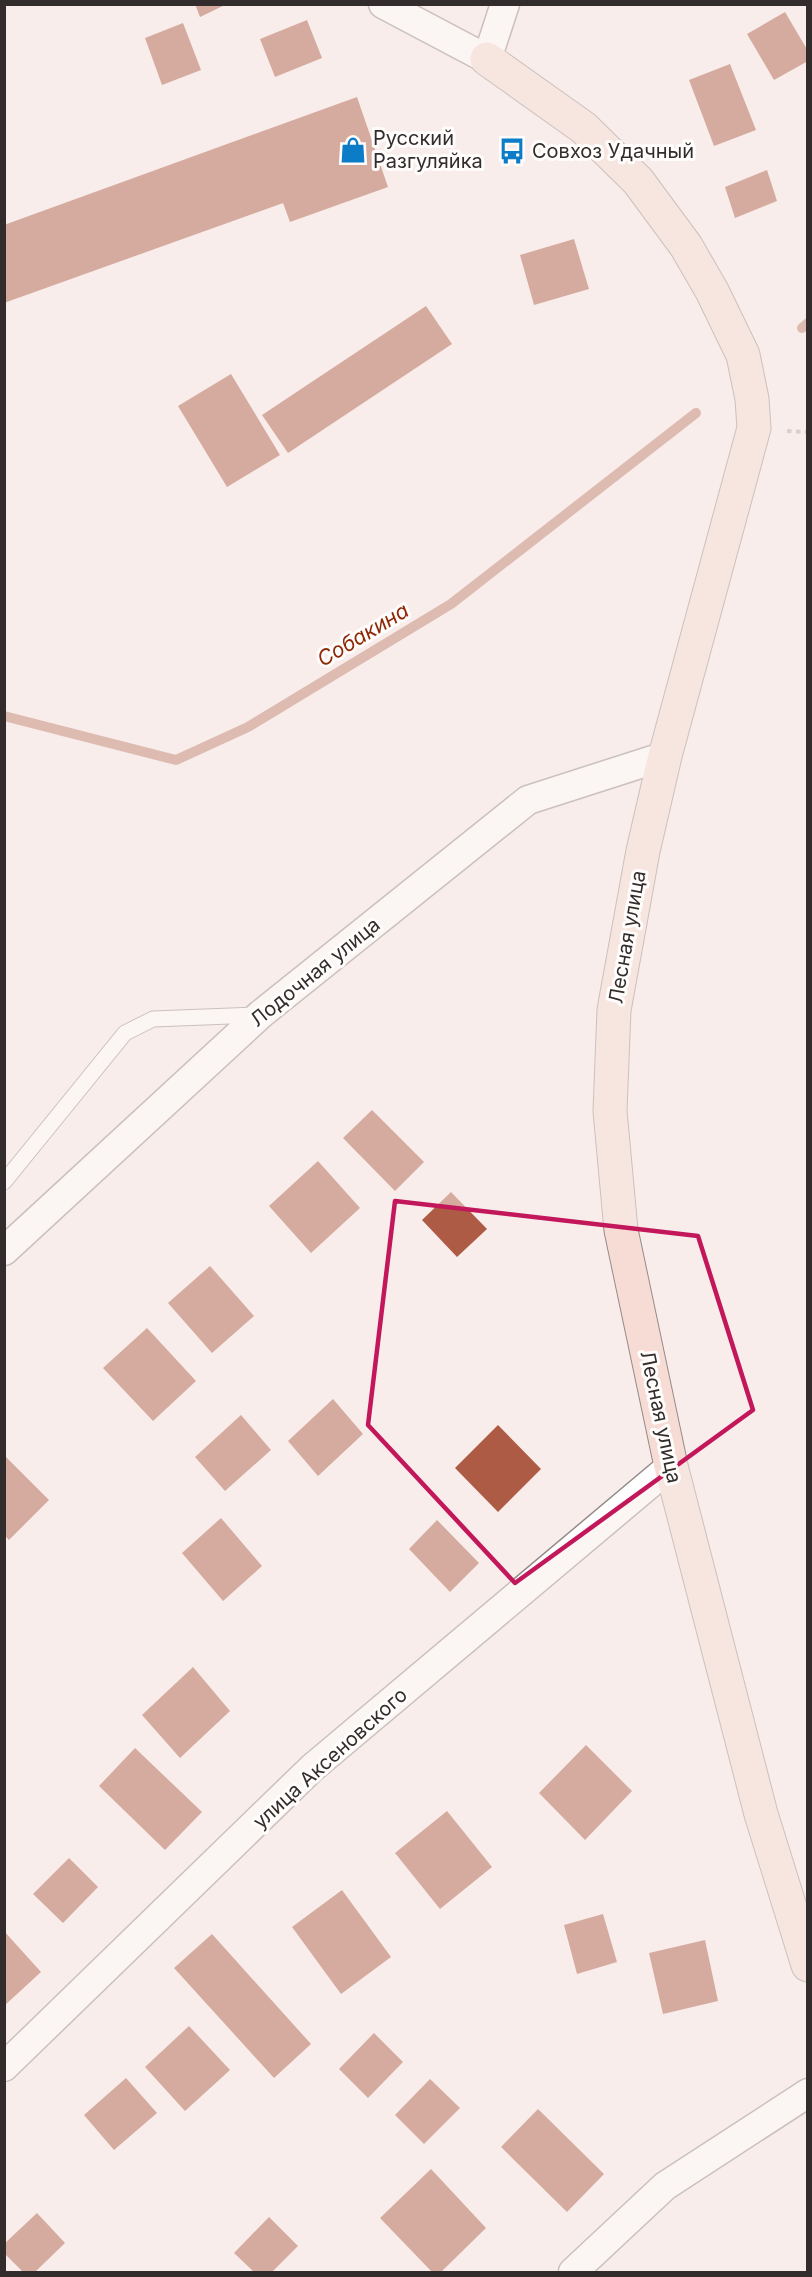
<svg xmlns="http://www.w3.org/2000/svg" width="812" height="2277" viewBox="0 0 812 2277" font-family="Inter,sans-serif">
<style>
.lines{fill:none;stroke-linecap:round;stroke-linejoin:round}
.stream{stroke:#be7e6c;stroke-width:10}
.building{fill:#ad5b45}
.lane-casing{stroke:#948b88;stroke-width:17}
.street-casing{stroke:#948b88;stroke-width:31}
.secondary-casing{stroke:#948b88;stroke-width:35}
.path{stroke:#b4aba9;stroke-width:4;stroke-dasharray:4.5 4.5;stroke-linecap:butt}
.lane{stroke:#fff;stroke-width:15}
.street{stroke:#fff;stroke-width:28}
.secondary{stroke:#f6dcd4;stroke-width:33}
.marked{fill:none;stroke:#c2185b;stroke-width:4.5;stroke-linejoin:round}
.labels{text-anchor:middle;stroke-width:6;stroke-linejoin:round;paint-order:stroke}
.poi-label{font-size:20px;fill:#322d2c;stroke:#fffdfc;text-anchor:start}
.street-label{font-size:20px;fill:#322d2c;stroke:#fffdfc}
.water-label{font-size:21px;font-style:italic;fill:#8e2805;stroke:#fffdfc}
</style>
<rect width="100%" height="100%" fill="#f8edea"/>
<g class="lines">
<path class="stream" d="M802,328l6,-5
M4,716l172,44 72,-33 203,-123 245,-191"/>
</g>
<path class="building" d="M195,4h32l-27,13z
M785,12l23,39v10l-34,19 -27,-46z
M307,20l15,38 -47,19 -15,-38z
M183,23l18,47 -39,15 -17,-47z
M730,64l26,66 -42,16 -25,-66z
M357,97l31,90 -98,35 -7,-19 -279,100v-78z
M767,170l10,31 -42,17 -10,-31z
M574,239l15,50 -55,16 -14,-50z
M426,306l26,38 -164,109 -26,-38z
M231,374l49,81 -53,32 -49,-81z
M372,1110l52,52 -29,29 -52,-53z
M318,1161l42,47 -49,45 -42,-47z
M451,1192l36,37 -30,28 -35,-37z
M210,1266l44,50 -42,37 -44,-50z
M147,1328l49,53 -43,40 -50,-53z
M333,1399l30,35 -45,42 -30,-35z
M241,1415l30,35 -46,41 -30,-34z
M498,1425l43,44 -43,43 -43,-44z
M5,1456l44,44 -40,40 -4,-4z
M221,1518l41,48 -39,35 -41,-48z
M437,1520l42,43 -29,29 -41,-43z
M193,1667l37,44 -50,47 -38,-43z
M586,1745l46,46 -47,49 -46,-47z
M135,1748l67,64 -37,38 -66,-64z
M447,1811l45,56 -52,42 -45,-56z
M69,1858l29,29 -35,36 -30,-29z
M342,1890l49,67 -50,37 -49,-67z
M603,1914l14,48 -40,12 -13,-49z
M4,1931l37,41 -37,34z
M212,1934l99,110 -37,34 -100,-110z
M705,1940l13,61 -55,13 -14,-61z
M189,2026l41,44 -45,41 -40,-44z
M374,2033l29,29 -35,36 -29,-29z
M126,2078l31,35 -43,37 -30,-35z
M430,2079l30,29 -36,36 -29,-29z
M538,2109l66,65 -37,38 -66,-65z
M431,2169l55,59 -45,44h-9l-52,-54z
M37,2213l28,30 -30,29h-12l-19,-19v-9z
M269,2217l29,29 -26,26h-18l-20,-19z"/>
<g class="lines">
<g class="lane-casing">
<path id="lane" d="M4,1182l121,-149 28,-14 104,-4"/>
</g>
<g class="street-casing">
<path id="street" d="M383,4l104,55 18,-55
M4,1251l257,-237 267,-214 137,-44
M4,2067l308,-299 359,-302
M573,2272l92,-86 143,-93"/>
</g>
<g class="secondary-casing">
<path id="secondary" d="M487,59l97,69 54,53 48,65 26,45 31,64 9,44 2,29 -89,328 -22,95 -29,159 -4,101 11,119 50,236 90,348 47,151"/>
</g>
<path class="path" d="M787,431l21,1"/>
<use href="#lane" class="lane"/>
<use href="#street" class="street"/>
<use href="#secondary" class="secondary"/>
</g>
<path d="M0 0H812V2277H0ZM395,1201l303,35 55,174 -238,173 -147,-158z" fill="#f8edea" fill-opacity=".55" fill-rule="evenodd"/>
<path class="marked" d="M395,1201l303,35 55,174 -238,173 -147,-158z"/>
<defs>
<g id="shop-bare" transform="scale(2.07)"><path d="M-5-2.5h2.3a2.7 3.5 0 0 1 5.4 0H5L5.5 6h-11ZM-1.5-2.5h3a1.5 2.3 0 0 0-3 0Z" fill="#0d7cc6" stroke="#fffdfc" stroke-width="2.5" paint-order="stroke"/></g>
<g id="bus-bare" transform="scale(2.07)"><path d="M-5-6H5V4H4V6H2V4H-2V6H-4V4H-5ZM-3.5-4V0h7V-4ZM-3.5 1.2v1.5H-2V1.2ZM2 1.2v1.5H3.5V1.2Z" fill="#0d7cc6" stroke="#fffdfc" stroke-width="2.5" paint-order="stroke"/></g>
</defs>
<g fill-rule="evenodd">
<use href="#shop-bare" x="353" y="150"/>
<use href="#bus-bare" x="512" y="151"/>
</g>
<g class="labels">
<g class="poi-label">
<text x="373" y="145">Русский<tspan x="373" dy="23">Разгуляйка</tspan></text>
<text x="532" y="158">Совхоз Удачный</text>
</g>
<g class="street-label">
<text transform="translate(627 937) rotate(-80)" y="7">Лесная улица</text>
<text transform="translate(315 972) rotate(-39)" y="7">Лодочная улица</text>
<text transform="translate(661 1417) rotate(78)" y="7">Лесная улица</text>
<text transform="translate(330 1758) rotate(-42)" y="7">улица Аксеновского</text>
</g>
<g class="water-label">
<text transform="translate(363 635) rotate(-31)" y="7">Собакина</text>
</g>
</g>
<rect width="812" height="2277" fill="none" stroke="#322d2c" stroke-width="12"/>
</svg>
